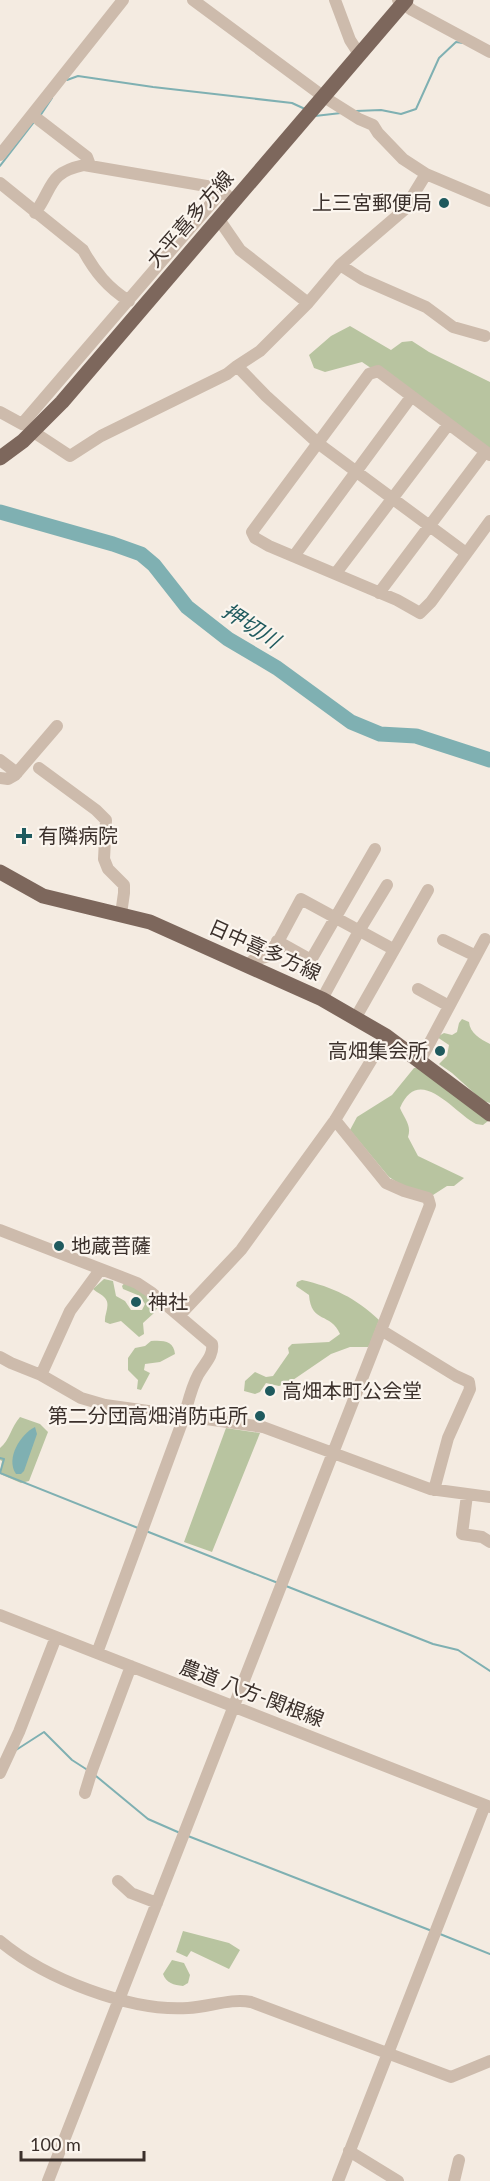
<svg xmlns="http://www.w3.org/2000/svg" width="490" height="2181" viewBox="0 0 490 2181" font-family="Lato,'Noto Sans JP',sans-serif">
<style>
.green{fill:#b8c4a0}
.water{fill:#7fb0b2}
.lines{fill:none;stroke-linecap:round;stroke-linejoin:round}
.stream{stroke:#7fb0b2;stroke-width:2}
.river{stroke:#7fb0b2;stroke-width:15}
.minor{stroke:#cdbbac;stroke-width:12}
.major{stroke:#7d675c;stroke-width:15}
.poi-dot{fill:#1f5a5e;stroke:#fbf5ee;stroke-width:2}
.labels{text-anchor:middle;stroke-width:4.5;stroke-linejoin:round;paint-order:stroke}
.poi-label{font-size:20px;fill:#3b302b;stroke:#fbf5ee;text-anchor:start}
.street-label{font-size:20px;fill:#3b302b;stroke:#fbf5ee}
.water-label{font-size:21px;font-style:italic;fill:#1f5a5e;stroke:#fbf5ee}
</style>
<rect width="100%" height="100%" fill="#f4ebe1"/>
<path class="green" d="M350,326l41,24 11,-8 10,-1 17,11 61,30v67l-128,-87 -37,10 -11,-4 -5,-13 22,-19z
M462,1019l7,3c1,11 11,17 21,22v59l-7,-2 -31,-28 -13,-9 8,-8 2,-11 -12,-8 7,-4 8,2 5,-3 2,-9z
M423,1067l65,54 -5,4 -7,-1c-22,-11 -57,-61 -76,-16 4,10 12,17 8,29l10,19 46,22 -10,8h-7l-14,9 -27,-7 -17,-11 -39,-47 7,-13 35,-22 22,-27z
M104,1279l9,2 3,15 9,5 6,9h11l3,-6 -5,-8 -17,-7 -1,-3 4,-5 34,23 -6,9 -11,10 1,11 -5,3 -18,-16 -11,3 -5,-2c-1,-8 6,-17 0,-24 -3,-4 -8,-5 -12,-9z
M302,1280c31,7 54,18 77,40l-9,24 -2,3h-18l-19,7 -41,28 -11,4 -13,-3 -6,9 -5,2 -11,-3 1,-10 10,-9 11,5 7,-1 16,-23 -1,-5 4,-4 37,-2 11,-8c-9,-22 -29,-10 -31,-39l-13,-9 1,-4z
M151,1341c12,-1 23,0 24,13l-15,8 -15,2 -1,6 6,3 -9,17 -4,-1 1,-9 -10,-10v-12l7,-10 10,-2z
M20,1417l20,7 8,8 -19,49 -8,2 -21,-9 2,-13 -2,-1v-12c10,-8 11,-21 20,-31z
M226,1428l34,5 -48,119 -28,-10z
M183,1931l46,12 11,7 -11,19 -38,-18 -4,6 -11,-5z
M172,1960l12,3 6,12 -2,8 -5,3c-9,-1 -17,-3 -20,-12z"/>
<path class="water" d="M35,1427l2,7 -13,37 -3,3h-5c-11,-16 5,-40 19,-47z"/>
<g class="lines">
<path class="stream" d="M67,80l11,-4 75,11 139,16 13,6
M356,111l25,-1 20,4 15,-5 23,-51 17,-16 7,1
M40,116l12,-18
M315,116l26,-3
M0,166l34,-44
M0,1458l4,1 -4,14 138,55
M146,1531l132,52
M286,1586l147,58 25,6 32,21
M16,1750l28,-18 28,28 14,9
M96,1776l52,43 32,14
M188,1836l244,95
M440,1934l50,20"/>
<path class="river" d="M0,512l113,32 28,10 13,11 33,42 41,32 49,29 74,54 29,12 36,2 74,24"/>
<path class="minor" d="M193,0l131,97 35,22 14,6 5,8 25,26 23,15 64,27
M335,0l15,40 9,14
M398,0l14,10 78,42
M39,120l48,37 3,8
M0,155l123,-155
M0,183l83,67c12,22 25,38 46,51
M35,213c19,-26 12,-40 49,-48l134,23 9,7
M218,218l22,32 68,53
M340,265l22,14 64,28 27,20 32,9
M237,366l23,-15 48,-48 32,-38 64,-55 22,-36
M0,412l22,12 200,-233
M32,431l38,25 31,-20 126,-62 10,-8 29,30 53,48 147,109
M490,455l-112,-84 -9,3 -117,158 3,6 14,8 128,54 23,13 11,-11 59,-81
M294,556l117,-159
M336,573l112,-148
M379,593l106,-141
M0,760l17,13
M39,768l57,42 10,10 -2,39 4,10 16,16v8l-3,21
M0,778l8,1 7,-4 42,-49
M443,940l33,16
M277,941l34,19 64,-111
M248,966l5,-6 13,-3 13,-17 22,-41 92,50
M418,989l31,17
M322,999l37,-68 28,-46
M356,1017l72,-127
M420,1061l65,-122
M0,1230l137,53 15,10 60,51c2,12 -8,20 -14,31 -7,13 -10,28 -14,42l-87,236
M179,1316l62,-66 94,-130 51,-84
M381,1330l75,46 13,6 1,7 -22,49 -14,52
M0,1357l11,6 30,12 40,23 24,7 158,22 167,62 60,8
M41,1375l29,-64 30,-41
M467,1495l-5,39 20,3 8,5
M0,1615l490,192
M0,1773l19,-41 37,-95
M85,1793l7,-23 39,-104
M118,1881l13,12 26,10
M0,1941c44,37 130,71 188,67 21,-1 43,-10 63,-6l200,75 39,-16
M349,2151l49,30
M48,2181l382,-976 -2,-7 -24,-7 -18,-8 -51,-63
M338,2181l147,-376
M454,2181l5,-21"/>
<path class="major" d="M0,458l23,-17 39,-39 344,-402
M0,872l43,24 107,26 172,77 64,37 104,78"/>
</g>
<g class="poi-dot">
<circle cx="444" cy="203" r="6"/>
<path d="M21 827h6v6h6v6h-6v6h-6v-6h-6v-6h6z"/>
<circle cx="440" cy="1051" r="6"/>
<circle cx="59" cy="1246" r="6"/>
<circle cx="136" cy="1302" r="6"/>
<circle cx="270" cy="1391" r="6"/>
<circle cx="260" cy="1416" r="6"/>
</g>
<g class="labels">
<g class="poi-label">
<text x="432" y="210" text-anchor="end">上三宮郵便局</text>
<text x="38" y="843">有隣病院</text>
<text x="428" y="1058" text-anchor="end">高畑集会所</text>
<text x="71" y="1253">地蔵菩薩</text>
<text x="148" y="1309">神社</text>
<text x="282" y="1398">高畑本町公会堂</text>
<text x="248" y="1423" text-anchor="end">第二分団高畑消防屯所</text>
</g>
<g class="street-label">
<text transform="translate(190 219) rotate(-49)" y="7">大平喜多方線</text>
<text transform="translate(265 950) rotate(24)" y="7">日中喜多方線</text>
<text transform="translate(252 1693) rotate(21)" y="7">農道 八方-関根線</text>
</g>
<g class="water-label">
<text transform="translate(251 626) rotate(33)" y="7">押切川</text>
</g>
</g>
<path d="M21 2151v9h123v-9" fill="none" stroke="#3b302b" stroke-width="3"/>
<text x="30" y="2151" font-size="18" fill="#3b302b" stroke="#fbf5ee" stroke-width="4.5" paint-order="stroke">100 m</text>
</svg>
